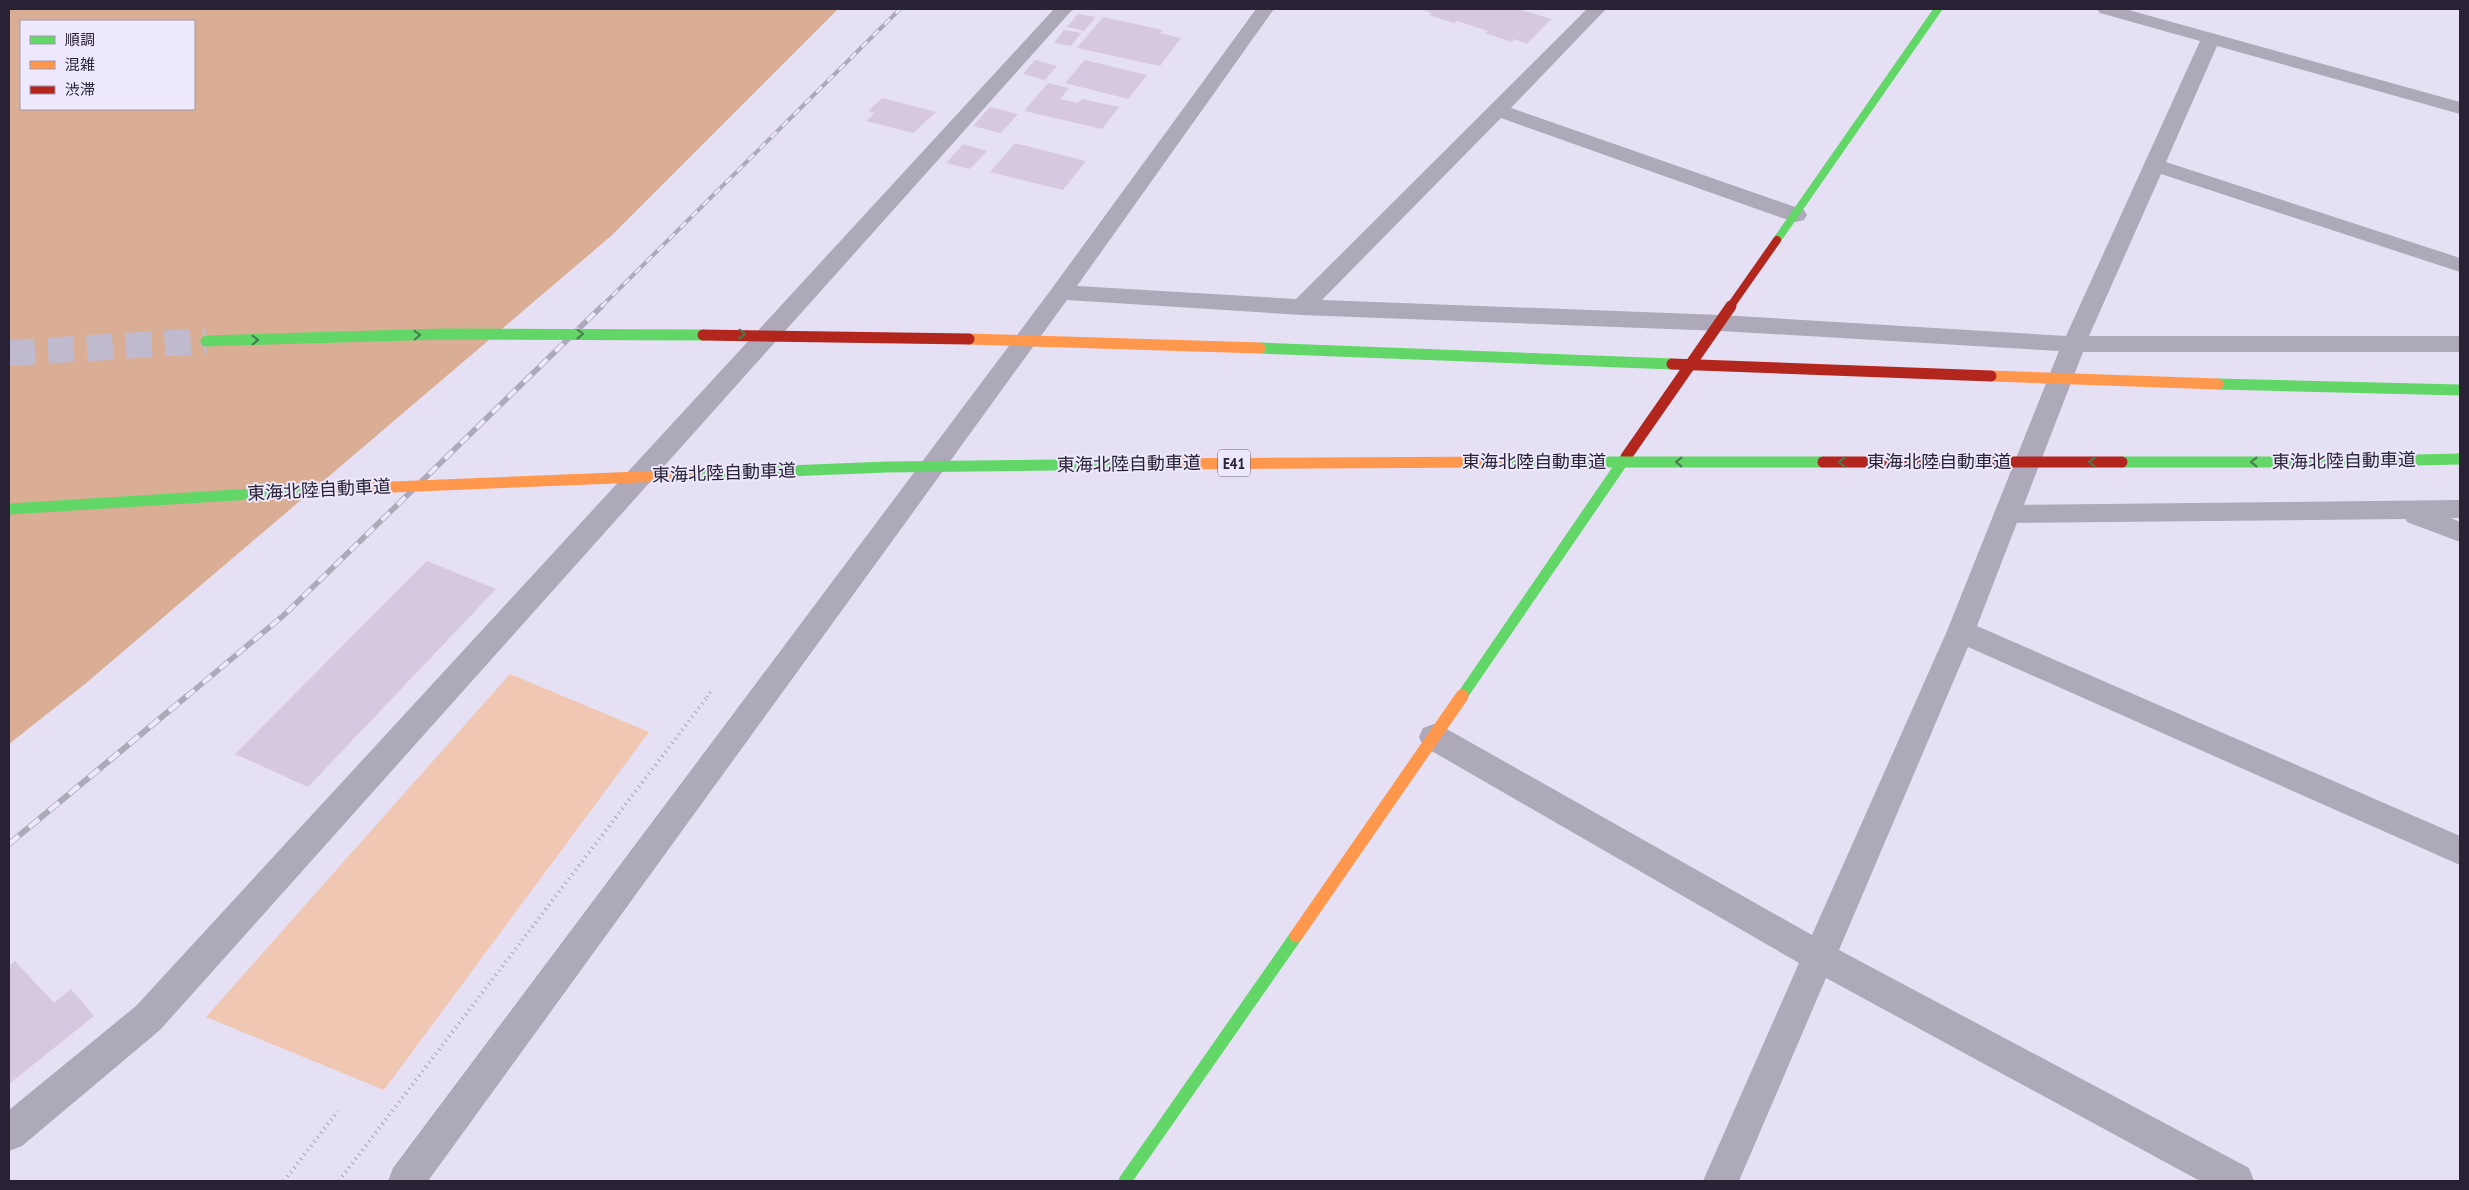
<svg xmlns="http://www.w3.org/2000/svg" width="2469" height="1190" viewBox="0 0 2469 1190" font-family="'PT Sans Narrow','Noto Sans JP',sans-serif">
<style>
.green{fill:#efc7b2}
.forest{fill:#daae94;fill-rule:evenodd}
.building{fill:#d7c8e1}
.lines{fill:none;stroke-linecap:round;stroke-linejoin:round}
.highway-tunnel{stroke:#c0bace;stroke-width:26;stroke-dasharray:26 13;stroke-linecap:butt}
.path-far1{stroke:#a5a1ae;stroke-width:3;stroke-dasharray:1 4;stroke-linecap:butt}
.path{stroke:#a5a1ae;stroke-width:4;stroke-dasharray:1 4.5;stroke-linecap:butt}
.lane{fill:#ada9b8;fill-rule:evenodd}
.street{fill:#ada9b8;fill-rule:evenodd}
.fast-far2{stroke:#63d668;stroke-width:8}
.fast-far1{stroke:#63d668;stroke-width:11}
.fast{stroke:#63d668;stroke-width:13}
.slow{stroke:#ff974d;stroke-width:13}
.jam-far1{stroke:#b3261e;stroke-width:8}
.jam{stroke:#b3261e;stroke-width:11}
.rail-far2-casing{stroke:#aca9b9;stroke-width:4}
.rail-far1-casing{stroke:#aca9b9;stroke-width:5.5}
.rail-casing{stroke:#aca9b9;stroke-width:6}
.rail-far2{stroke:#ede8fb;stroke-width:2.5;stroke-dasharray:8;stroke-linecap:butt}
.rail-far1{stroke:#ede8fb;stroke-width:4;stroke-dasharray:11;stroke-linecap:butt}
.rail{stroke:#ede8fb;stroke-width:4.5;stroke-dasharray:13;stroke-linecap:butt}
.fast-bridge{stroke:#63d668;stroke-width:11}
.slow-bridge{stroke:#ff974d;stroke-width:11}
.jam-bridge{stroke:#b3261e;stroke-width:11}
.oneway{stroke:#467c4e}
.labels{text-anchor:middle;stroke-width:4;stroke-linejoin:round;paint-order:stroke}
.shield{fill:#ede8fb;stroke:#635d70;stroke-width:1}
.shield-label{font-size:16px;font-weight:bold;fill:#282234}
.street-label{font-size:18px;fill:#282234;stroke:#ede8fb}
</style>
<rect width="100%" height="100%" fill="#e6e0f5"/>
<path class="green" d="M510,674l139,58 -265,358 -178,-73z"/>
<path class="forest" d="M9,9h829l-227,227 -526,448 -76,60zM21,21h173v88h-173z"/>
<path class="building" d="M1421,9h97l33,10 -24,25 -13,-5 -3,3 -26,-9 3,-2 -31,-10 -3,2 -25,-8 3,-2z
M1078,14l18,3 -12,14 -17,-4z
M1103,17l60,13 -3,3 21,5 -21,28 -83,-18z
M1064,30l17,3 -10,13 -17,-3z
M1035,60l22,6 -12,14 -22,-6z
M1085,60l62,15 -19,24 -63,-16z
M1048,83l21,5 -9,11 18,4 4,-4 37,8 -17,22 -78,-18z
M882,98l54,14 -23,21 -47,-12 9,-8 -7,-2z
M990,107l28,7 -17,19 -28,-7z
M1015,143l71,18 -23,29 -73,-18z
M963,144l24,7 -17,18 -24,-6z
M427,561l69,28 -188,198 -73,-33z
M15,961l39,42 17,-14 23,27 -85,68v-118z"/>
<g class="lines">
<path class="highway-tunnel" d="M9,353l197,-12"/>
<path class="path-far1" d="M707,697l4,-6"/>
<path class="path" d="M284,1181l54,-70
M339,1181l369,-485"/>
<path class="lane" d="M2460,500v18h-9l9,4v20l-53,-20 -1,-3 -399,4 -9,-2 -4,-7 4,-7 9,-2z"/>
<path class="street" d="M1054,9h19l-913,1021 -138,116 -13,5v-41l127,-104z
M1256,9h18l-197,277 219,13 291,-290h19l-95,99 293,102 3,5 -3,5 -8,2 -8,-2 -287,-102 -179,182 399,15 345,21 134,-295 -100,-28 -3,-4h28l335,93v12l-243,-68 -51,116 294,96v14l-299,-98 -72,162h371v16h-377l-106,274 483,210v29l-492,-218 -129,303 410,218 5,13h-54l-374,-203 -87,203h-36l96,-218 -376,-217 -4,-9 4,-9 11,-4 11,4 367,207 135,-304 112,-280 -338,-20 -419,-16 -235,-15 -639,881h-40l5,-13 660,-881z"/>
<path class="fast-far2" d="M1777,240l161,-231"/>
<path class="fast-far1" d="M1462,696l164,-239"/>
<path class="fast" d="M1125,1181l171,-245"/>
<path class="slow" d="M1296,936l166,-240"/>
<path class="jam-far1" d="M1730,307l47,-67"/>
<path class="jam" d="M1626,457l105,-151"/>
<g class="rail-far2-casing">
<path id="rail-far2" d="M601,307l299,-298"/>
</g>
<g class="rail-far1-casing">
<path id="rail-far1" d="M186,697l98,-82 318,-309"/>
</g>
<g class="rail-casing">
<path id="rail" d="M9,844l178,-148"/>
</g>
<use href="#rail-far2" class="rail-far2"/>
<use href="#rail-far1" class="rail-far1"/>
<use href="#rail" class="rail"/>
<path class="fast-bridge" d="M206,341l238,-7 259,1
M1260,348l412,16
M2218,384l242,6
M1500,462h323
M2122,462h200l138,-3
M690,475l197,-8 250,-3
M9,509l310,-19"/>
<path class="slow-bridge" d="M969,339l291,9
M1991,376l227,8
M1137,464l363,-2
M319,490l371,-15"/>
<path class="jam-bridge" d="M703,335l266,4
M1672,364l319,12
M1823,462h299"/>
</g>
<defs><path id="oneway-chevron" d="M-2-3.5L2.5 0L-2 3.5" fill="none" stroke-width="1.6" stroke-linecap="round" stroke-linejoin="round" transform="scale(1.25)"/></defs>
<g class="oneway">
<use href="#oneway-chevron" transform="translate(580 334)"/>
<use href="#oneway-chevron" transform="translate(742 334) rotate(1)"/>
<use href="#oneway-chevron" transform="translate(417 335) rotate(-2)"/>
<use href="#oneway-chevron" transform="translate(255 340) rotate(-2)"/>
<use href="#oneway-chevron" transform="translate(1679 462) rotate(-180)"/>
<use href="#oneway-chevron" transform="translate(1842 462) rotate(180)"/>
<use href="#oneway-chevron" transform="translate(2092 462) rotate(180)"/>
<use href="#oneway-chevron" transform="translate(2254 462) rotate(180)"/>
</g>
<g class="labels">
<rect class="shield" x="1218" y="449.5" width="32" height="27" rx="4"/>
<g class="shield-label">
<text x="1234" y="469">E41</text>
</g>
<g class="street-label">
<text transform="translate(2344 461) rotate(-1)" y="6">東海北陸自動車道</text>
<text x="1534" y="468">東海北陸自動車道</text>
<text x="1939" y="468">東海北陸自動車道</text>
<text transform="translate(1129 464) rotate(-1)" y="6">東海北陸自動車道</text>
<text transform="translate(724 473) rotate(-2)" y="6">東海北陸自動車道</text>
<text transform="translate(319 490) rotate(-3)" y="6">東海北陸自動車道</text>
</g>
</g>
<rect width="2469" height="1190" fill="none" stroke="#282234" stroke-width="20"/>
<rect x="20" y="20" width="175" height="90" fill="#ede8fb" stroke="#9e99ab"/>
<rect x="30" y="36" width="25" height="8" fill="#63d668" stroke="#9e99ab"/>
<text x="65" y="45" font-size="15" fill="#282234">順調</text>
<rect x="30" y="61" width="25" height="8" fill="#ff974d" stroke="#9e99ab"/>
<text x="65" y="70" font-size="15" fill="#282234">混雑</text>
<rect x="30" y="86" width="25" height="8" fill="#b3261e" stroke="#9e99ab"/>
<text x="65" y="95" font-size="15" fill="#282234">渋滞</text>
</svg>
